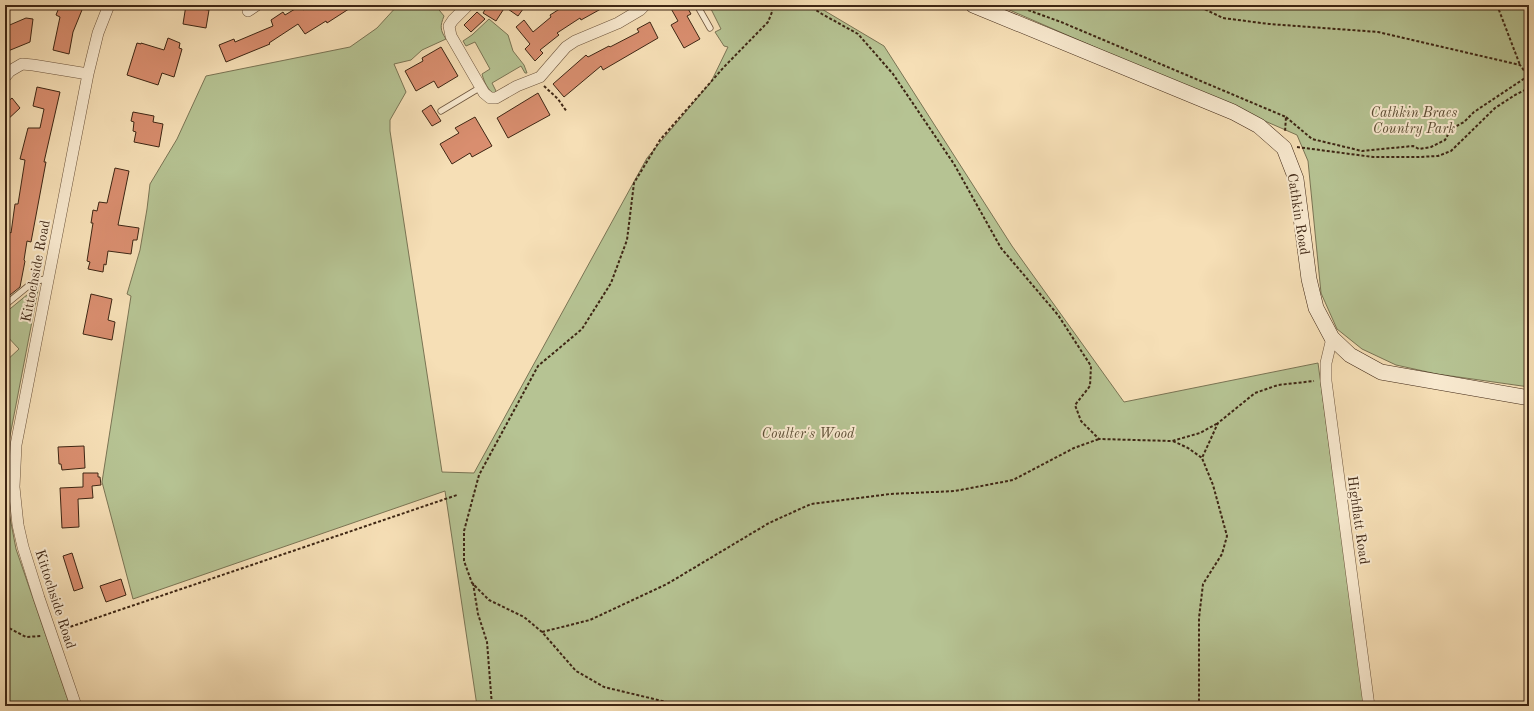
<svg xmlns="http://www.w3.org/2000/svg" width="1534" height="711" viewBox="0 0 1534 711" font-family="'Old Standard TT',serif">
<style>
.green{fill:#b6c393;stroke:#7a7454}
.building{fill:#d98e6f;stroke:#3e2614}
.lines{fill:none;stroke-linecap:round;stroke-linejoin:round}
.lane-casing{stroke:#6c543c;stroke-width:7}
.street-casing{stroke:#6c543c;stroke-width:12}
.secondary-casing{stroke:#3e2614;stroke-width:16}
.path{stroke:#3e2614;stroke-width:2;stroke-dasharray:3 2;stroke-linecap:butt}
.lane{stroke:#f9ead0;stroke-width:5.5}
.street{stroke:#f9ead0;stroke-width:11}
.secondary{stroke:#f9ead0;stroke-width:15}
.labels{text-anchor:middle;stroke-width:4;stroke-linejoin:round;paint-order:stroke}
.park-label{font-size:14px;font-style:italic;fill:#5c4d34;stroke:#f9ead0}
.street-label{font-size:14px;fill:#3e2614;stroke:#f9ead0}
</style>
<rect width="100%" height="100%" fill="#f6dfb6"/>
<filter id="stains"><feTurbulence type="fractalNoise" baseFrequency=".005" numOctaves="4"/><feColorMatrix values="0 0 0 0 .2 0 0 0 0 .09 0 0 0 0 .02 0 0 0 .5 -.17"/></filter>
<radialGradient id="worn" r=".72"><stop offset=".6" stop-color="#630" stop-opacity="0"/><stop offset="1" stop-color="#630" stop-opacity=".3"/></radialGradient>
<path class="green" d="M398,5h37l9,11c-4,10 -4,14 2,23l-24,11 -11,10 -17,4 12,28 -16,28v11l52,341 32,1 173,-315 64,-76 17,-35 -4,-1 -9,-14 6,-3 -12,-24h106l69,41 128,200 112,156 194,-39 47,343h-888l-32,-215 -312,108 -31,-117 29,-186 -4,-2 13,-44 7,-41 3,-25 27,-45 29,-63 144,-29 27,-19z
M998,5h531v382l-92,-13 -41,-9 -34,-16 -25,-20 -16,-36 -13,-132 -11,-26z
M489,19l19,16 5,16 11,14 3,8h-2l-4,-7 -29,17 4,8 -1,4c-7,-5 -11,-13 -13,-21l8,-5 -15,-27 -9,4 -3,-5 9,-6z
M39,285l-34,177v-100l14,-13 -14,-15v-21z
M5,463l2,39 9,47 54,157h-65z"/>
<path class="building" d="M60,5h24l-11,27 -4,22 -16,-4 7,-33 -4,-2z
M186,5h16l-1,4 8,1 -3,18 -23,-4z
M310,5h45l-28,18 -1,-2 -21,13 -7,-10 -29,19 1,1 -44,18 -7,-17 15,-6 1,3 38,-16 -2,-6 12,-8 2,3 15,-9 3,4z
M488,5h38l-8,11 -13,-9 -9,14 -13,-8z
M566,5h42l-27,15 -1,-2 -23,15 2,2 -19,15 3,3 -8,8 -10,-12 5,-5 -14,-17 8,-7 9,12 18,-15 -1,-2z
M669,5h17l5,9 -4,2 13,23 -16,9 -13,-23 7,-4z
M477,12l8,7 -14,13 -7,-7z
M26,18l7,1 -3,23 -22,9 -3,-8v-16z
M650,22l8,16 -55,32 -2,-4 -37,31 -11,-13 33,-29 2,2 21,-11 1,1 29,-15 -2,-3z
M168,38l12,5 -1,5 3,1 -8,28 -12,-4 -4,12 -31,-10 10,-32 4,1v-1l23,7z
M441,47l17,29 -20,12 -4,-7 -18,10 -11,-20 18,-10 -1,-3z
M37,87l23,5 -16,70h2l-15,80 -4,-1 -3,19 1,1 -5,26 -15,12v-45h1l4,-22 1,1 4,-29h3l7,-44 -5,-1 8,-31h12l4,-19 -11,-3z
M538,93l12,22 -42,23 -11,-20z
M12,98l8,10 -15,14v-18z
M431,105l10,16 -9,5 -10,-15z
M133,112l21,4 -1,6 10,2 -4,23 -25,-5 2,-10 -3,-1 1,-9 -3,-1z
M475,117l17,29 -20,11 -2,-4 -18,11 -12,-20 19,-11 -4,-5z
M115,168l14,3 -11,54 21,3 -2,12h-4l-2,14 -23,-3 -2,14 -2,-1 -1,8 -15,-3 2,-7 -3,-1 6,-38h-2l2,-13 4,1 2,-9 8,1z
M91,294l21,5 -4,21 7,2 -3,18 -29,-6z
M84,446l1,22 -23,2 -1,-6h-2l-1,-17z
M83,473h15v4h2l1,8 -9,1 1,12 -15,1 1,28 -17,1 -2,-40 23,-1z
M72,553l11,35 -9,3 -11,-35z
M121,579l5,16 -20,7 -6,-16z"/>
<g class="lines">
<g class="lane-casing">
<path id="lane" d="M697,5l13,23
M441,111l40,-24
M5,305l28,-23 16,-4"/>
</g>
<g class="street-casing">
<path id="street" d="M468,5l-15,15 -4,6 2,10 33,57 6,5h6l21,-12 23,-9 26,-30 9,-6 43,-18 22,-13 5,-5
M248,11l9,-6
M5,77l5,-6 12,-7 11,1 55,9
M1332,338l-6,25v18l43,325
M76,706l-37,-108 -16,-51 -5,-22 -4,-38 2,-42 72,-371 10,-41 11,-28"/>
</g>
<g class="secondary-casing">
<path id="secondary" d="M973,5l260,107 26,14 25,22 12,31 13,100 7,29 16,30 18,17 31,17 148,26"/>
</g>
<path class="path" d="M808,5l14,9 36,20 35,40 61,90 47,84 57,67 33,51 -1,20 -15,19 6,16 18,18 73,2 28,-8 18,-10
M1014,5l47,17 225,95 -1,15
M1196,5l27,13 46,6 109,8 142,33 8,11
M1497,5l23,60
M544,86l14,13 9,13
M1286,117l26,22 50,12 51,-5 6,3 12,-2 14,-7 6,-11 13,-7 10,-10 54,-36
M1297,147l76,10h46l19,-1 13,-5 44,-43 20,-13 14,-7
M1173,441l15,7 14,10
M473,583l5,31 9,28 5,64
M5,626l21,11 15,-1
M61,630l396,-135
M542,632l48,-12 77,-36 102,-61 42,-19 79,-10 65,-3 58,-11 61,-32 25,-9
M683,706l-79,-19 -28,-16 -34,-39 -18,-15 -35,-17 -17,-17 -8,-22v-30l15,-56 59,-109 44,-37 29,-46 16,-43 7,-57 26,-43 63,-72 45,-46 4,-10v-7
M813,706h15
M1197,706l2,-5v-83l4,-34 19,-30 5,-18 -14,-51 -11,-27 16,-35 37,-30 23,-8 36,-4"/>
<use href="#lane" class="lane"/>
<use href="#street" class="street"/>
<use href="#secondary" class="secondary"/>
</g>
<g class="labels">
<g class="park-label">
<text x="1414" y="117">Cathkin Braes<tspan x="1414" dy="16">Country Park</tspan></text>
<text x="808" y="438">Coulter's Wood</text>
</g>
<g class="street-label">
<text transform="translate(1299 214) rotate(81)" y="5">Cathkin Road</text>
<text transform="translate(35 271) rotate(-79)" y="5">Kittochside Road</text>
<text transform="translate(1359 520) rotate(82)" y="5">Highflatt Road</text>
<text transform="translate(56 599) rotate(72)" y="5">Kittochside Road</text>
</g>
</g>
<rect width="1534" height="711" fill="none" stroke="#f6dfb6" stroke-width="20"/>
<rect x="6" y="6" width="1522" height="699" fill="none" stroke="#3e2614" stroke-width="2"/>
<rect x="10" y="10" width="1514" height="691" fill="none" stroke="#3e2614"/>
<rect width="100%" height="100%" filter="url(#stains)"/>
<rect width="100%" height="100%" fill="url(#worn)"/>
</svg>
